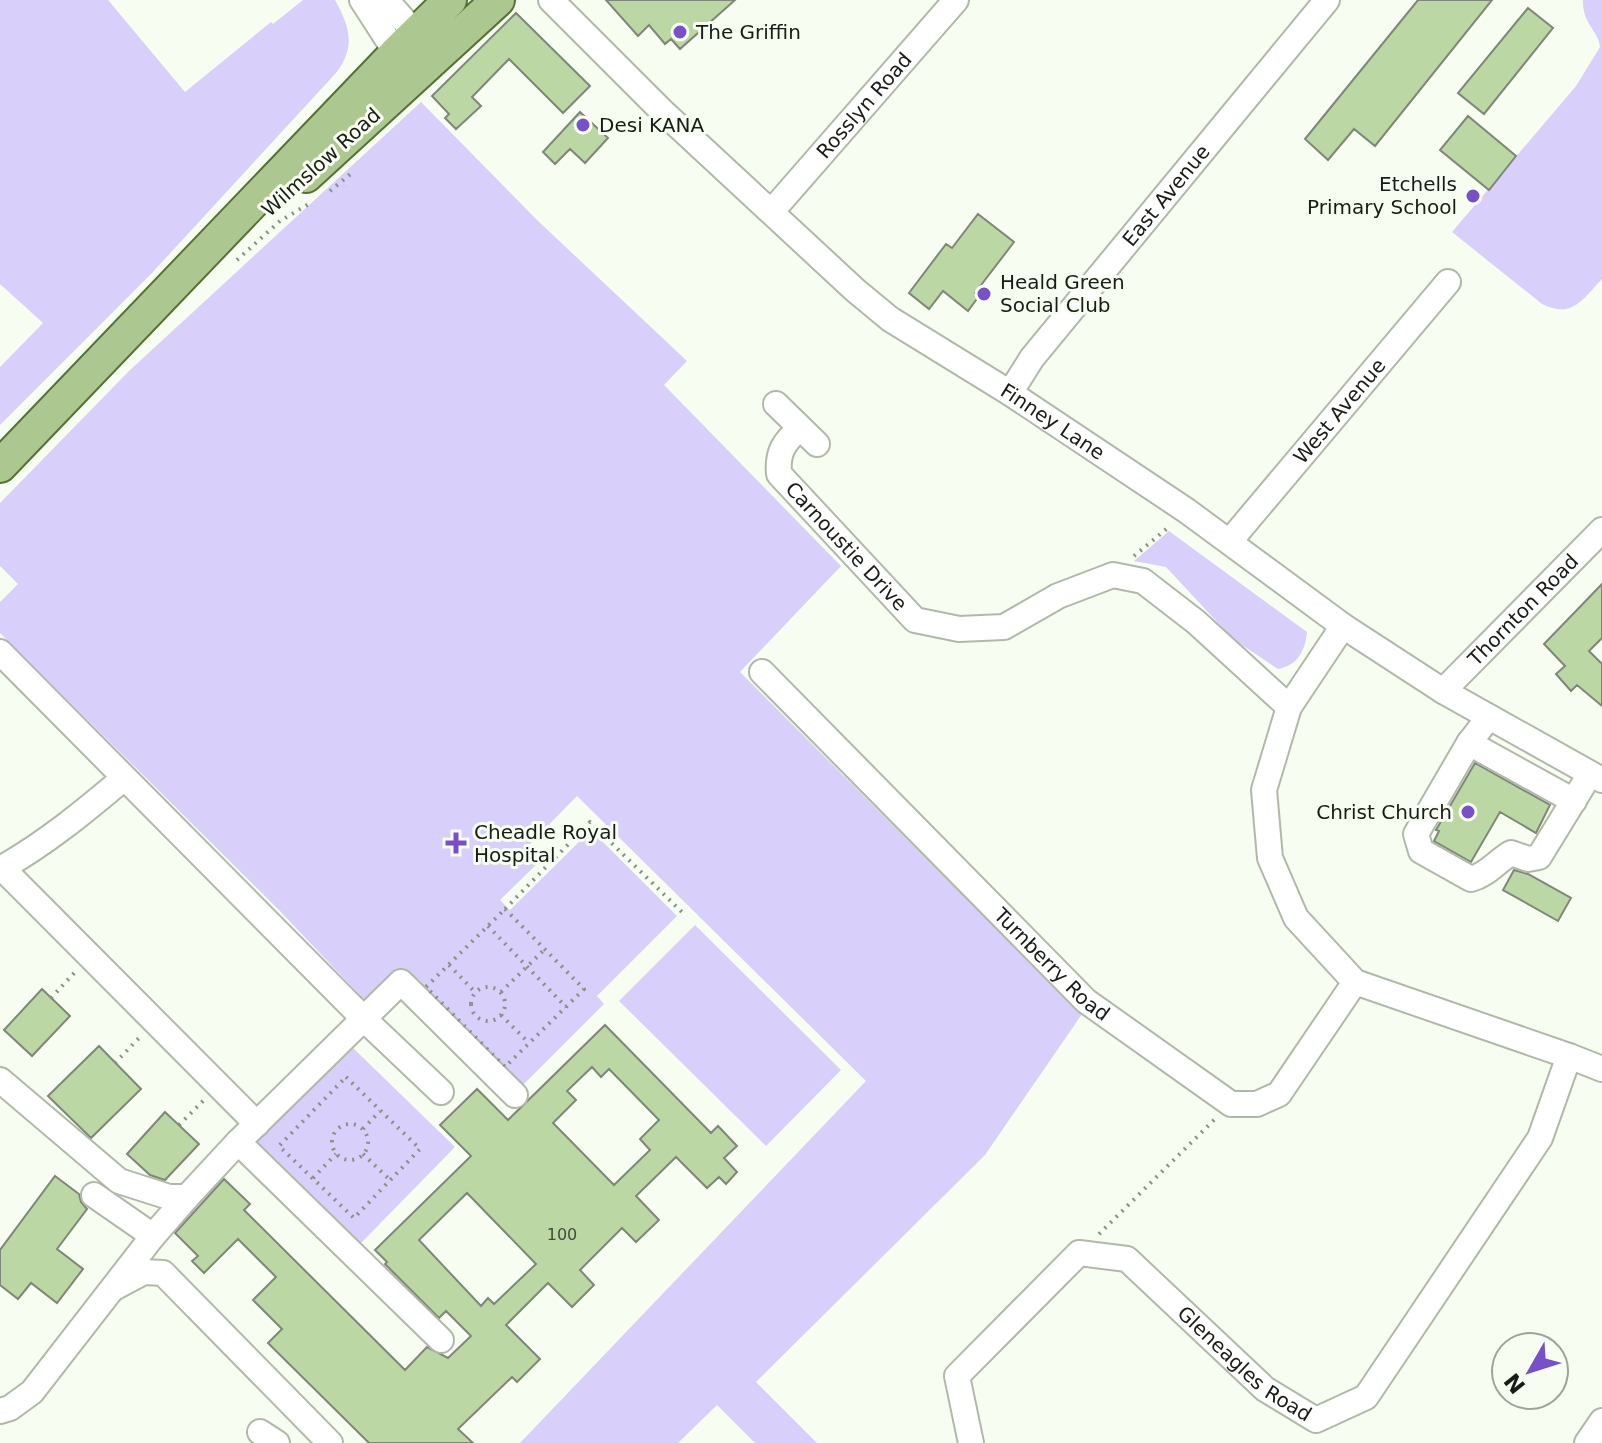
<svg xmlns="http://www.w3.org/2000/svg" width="1602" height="1443" viewBox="0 0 1602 1443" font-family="'DejaVu Sans',sans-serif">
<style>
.green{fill:#d8cffb}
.building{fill:#bbd7a4;stroke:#7e8778;stroke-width:2;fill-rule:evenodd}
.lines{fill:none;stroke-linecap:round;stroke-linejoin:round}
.minor-casing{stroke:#b0b9a9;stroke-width:28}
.major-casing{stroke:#547235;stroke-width:36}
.path{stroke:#8b9086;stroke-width:4;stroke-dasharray:2 6;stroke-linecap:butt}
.minor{stroke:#fff;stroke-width:24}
.major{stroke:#acc790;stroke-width:32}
.poi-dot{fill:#7850c9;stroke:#f7fef1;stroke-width:3}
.labels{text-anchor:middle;stroke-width:6;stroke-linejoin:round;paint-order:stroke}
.number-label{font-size:16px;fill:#424b3a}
.poi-label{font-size:20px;fill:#191c16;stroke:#f7fef1;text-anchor:start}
.street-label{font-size:20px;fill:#191c16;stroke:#f7fef1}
</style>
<rect width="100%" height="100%" fill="#f7fef1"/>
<path class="green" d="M0,0h108l77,92 86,-70 2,2 30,-24h32c15,27 21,47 1,73l-185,201 -151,151v-58l43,-44 -43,-39z
M1583,0h19v279c-20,21 -30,40 -60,25l-90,-72 124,-146 24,-39c-1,-16 -18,-23 -17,-47z
M421,102l116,118 150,141 -23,24 177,181 -101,106 342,342 -97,141 -229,227 61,61h-62l-38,-38 -39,38h-158l346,-362 -289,-285 -50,51 13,14 -40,39 10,10 81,-80 86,86 -80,80 7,8 -86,86 -104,-104 -44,20 -92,-97 -278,-276v-31l18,-18 -18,-18v-63l129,-132z
M1169,531l138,101c-2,19 -9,33 -29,37l-45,-30 -67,-72 -32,-6z
M695,925l146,145 -75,76 -147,-145z
M351,1046l104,101 -94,96 -104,-101z"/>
<path class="building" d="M606,0h129l-55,49 -9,-10 -6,5 -16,-19 -11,11z
M1418,0h74l-117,146 -21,-17 -26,31 -23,-21z
M1528,8l25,20 -69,86 -26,-21z
M516,13l74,73 -27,27 -54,-54 -37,38 9,9 -25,23 -11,-11 4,-4 -17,-18z
M580,112l28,26 -23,25 -15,-14 -15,15 -12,-12z
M1468,116l48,40 -27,34 -49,-40z
M978,214l36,28 -39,51 4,3 -11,15 -25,-20 -14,18 -20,-16 37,-49 6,4z
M1602,584v54l-13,13 13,13v42l-25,-21 -6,6 -15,-17 9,-8 -21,-22z
M1475,763l75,42 -14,28 -36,-21 -29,50 -37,-21 5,-10 -3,-1z
M1514,870l14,4 43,24 -13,23 -55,-31z
M42,989l28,27 -38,40 -28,-26z
M605,1025l106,108 7,-7 19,20 -13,12 13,14 -11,12 -7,-7 -12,11 -31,-31 -40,39 23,24 -23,22 -14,-14 -42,42 14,15 -22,22 -24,-24 -42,42 34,34 -23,23 -5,-5 -54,52 15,14h-104l-101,-100 14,-14 -29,-29 23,-23 -38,-38 -34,34 -12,-12 6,-5 -23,-23 49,-54 26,25 -6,6 161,160 22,-23 21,11 23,-22 -25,-25 -7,7 -54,-54 2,-2 -12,-12 96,-94 -31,-31 37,-36 31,31zM592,1067l9,10 8,-8 50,51 -19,19 10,11 -36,35 -61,-62 23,-23 -9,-9zM467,1193l69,71 -42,40 -6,-6 -7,8 -62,-66z
M99,1046l42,43 -50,49 -43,-42z
M165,1112l34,32 -34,36 -15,-5 -23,-21z
M55,1176l24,18 2,8 6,7 -30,40 26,20 -26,34 -26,-20 -13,16 -18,-14v-35z"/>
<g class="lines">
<g class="minor-casing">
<g id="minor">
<path d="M362,0l42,65"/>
<path d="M386,0l39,44"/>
<path id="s1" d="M551,0l111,111 193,179 35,29 120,74 177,118 156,115 100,65 159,89"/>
<path id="s2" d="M772,211l184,-211"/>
<path id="s3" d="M1010,393l22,-35 295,-358"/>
<path d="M776,404l41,40"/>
<path id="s4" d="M800,428c-16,14 -23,24 -21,46l136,146 44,9 45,-2 54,-31 55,-21 30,6 53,41 93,85"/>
<path id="s5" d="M1230,541l218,-259"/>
<path d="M1343,626l-54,81 -25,83 6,68 26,60 59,64 214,74"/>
<path d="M0,652l364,367 77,73"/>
<path id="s6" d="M762,672l324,329 145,103h26l22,-10 76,-112"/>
<path id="s7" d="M1443,691l159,-161"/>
<path d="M1489,717l-20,26 -53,91 5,17 50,28c16,-4 25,-17 40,-26l17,6 11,-2 51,-83"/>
<path d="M1469,743l105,58"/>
<path d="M2,868l255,256"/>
<path d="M0,869c45,-25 85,-58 124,-91"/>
<path d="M0,1080l119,101 50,16h18l51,-55 163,-160 114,113"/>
<path d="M238,1142l203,198"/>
<path d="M94,1195l59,41 34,-39"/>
<path d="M114,1288l30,-16 19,1 167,170"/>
<path d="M0,1411l10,-3 22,-16 121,-156"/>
<path d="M260,1432l17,11"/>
<path id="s8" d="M971,1443l-14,-67 122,-123 48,6 138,130 51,31 50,-23 174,-259 29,-82 33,13"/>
<path d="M1587,1443l15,-22"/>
</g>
</g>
<g class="major-casing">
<path id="major" d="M306,176l192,-176
M0,466l395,-412 55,-54"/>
</g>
<path class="path" d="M330,191l24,-20
M237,260l43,-39 32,-19
M1134,556l36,-30
M505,909l79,80 -79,78 -79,-80z
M505,909l85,-87 95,93
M488,926l78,81
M449,965l26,27
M471 1004a17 17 0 1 1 34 0a17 17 0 1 1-34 0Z
M501,992l44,-43
M51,998l25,-27
M501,1015l28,28
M115,1063l26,-27
M346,1077l74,72 -66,69 -75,-72z
M332 1142a18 18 0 1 1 36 0a18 18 0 1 1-36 0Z
M179,1125l24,-24
M363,1129l17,-18
M363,1154l27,26
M313,1178l23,-24
M1099,1234l116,-115"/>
<use href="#minor" class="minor"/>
<use href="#major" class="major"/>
</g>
<g class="poi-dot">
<circle cx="680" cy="32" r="8"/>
<circle cx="583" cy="125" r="8"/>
<circle cx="1473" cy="196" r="8"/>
<circle cx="984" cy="294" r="8"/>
<circle cx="1468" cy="812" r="8"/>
<path d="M452 831h8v8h8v8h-8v8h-8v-8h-8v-8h8z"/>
</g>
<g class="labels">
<g class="number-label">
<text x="562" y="1240">100</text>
</g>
<g class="poi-label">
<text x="696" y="39">The Griffin</text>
<text x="599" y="132">Desi KANA</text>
<text x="1457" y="191" text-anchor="end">Etchells<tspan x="1457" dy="23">Primary School</tspan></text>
<text x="1000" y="289">Heald Green<tspan x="1000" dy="23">Social Club</tspan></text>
<text x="1452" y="819" text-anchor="end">Christ Church</text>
<text x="474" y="839">Cheadle Royal<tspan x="474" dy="23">Hospital</tspan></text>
</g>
<g class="street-label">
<text dy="7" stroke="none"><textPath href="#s2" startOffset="140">Rosslyn Road</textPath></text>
<text transform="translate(321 162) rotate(-42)" y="7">Wilmslow Road</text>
<text dy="7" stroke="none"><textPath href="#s3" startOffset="252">East Avenue</textPath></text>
<text dy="7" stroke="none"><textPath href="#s5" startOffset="170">West Avenue</textPath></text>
<text dy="7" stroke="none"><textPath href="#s1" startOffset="658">Finney Lane</textPath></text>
<text dy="7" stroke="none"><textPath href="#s4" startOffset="152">Carnoustie Drive</textPath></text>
<text dy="7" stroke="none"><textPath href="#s7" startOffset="114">Thornton Road</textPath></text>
<text dy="7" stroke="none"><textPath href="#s6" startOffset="412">Turnberry Road</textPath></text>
<text dy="7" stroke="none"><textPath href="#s8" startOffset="448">Gleneagles Road</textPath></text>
</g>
</g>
<g transform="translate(1530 1371) rotate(231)"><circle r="38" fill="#f7fef1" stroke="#9ea499" stroke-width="2"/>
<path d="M0-6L14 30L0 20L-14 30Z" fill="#7850c9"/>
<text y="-12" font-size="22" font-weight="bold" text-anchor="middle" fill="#191c16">N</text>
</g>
</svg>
